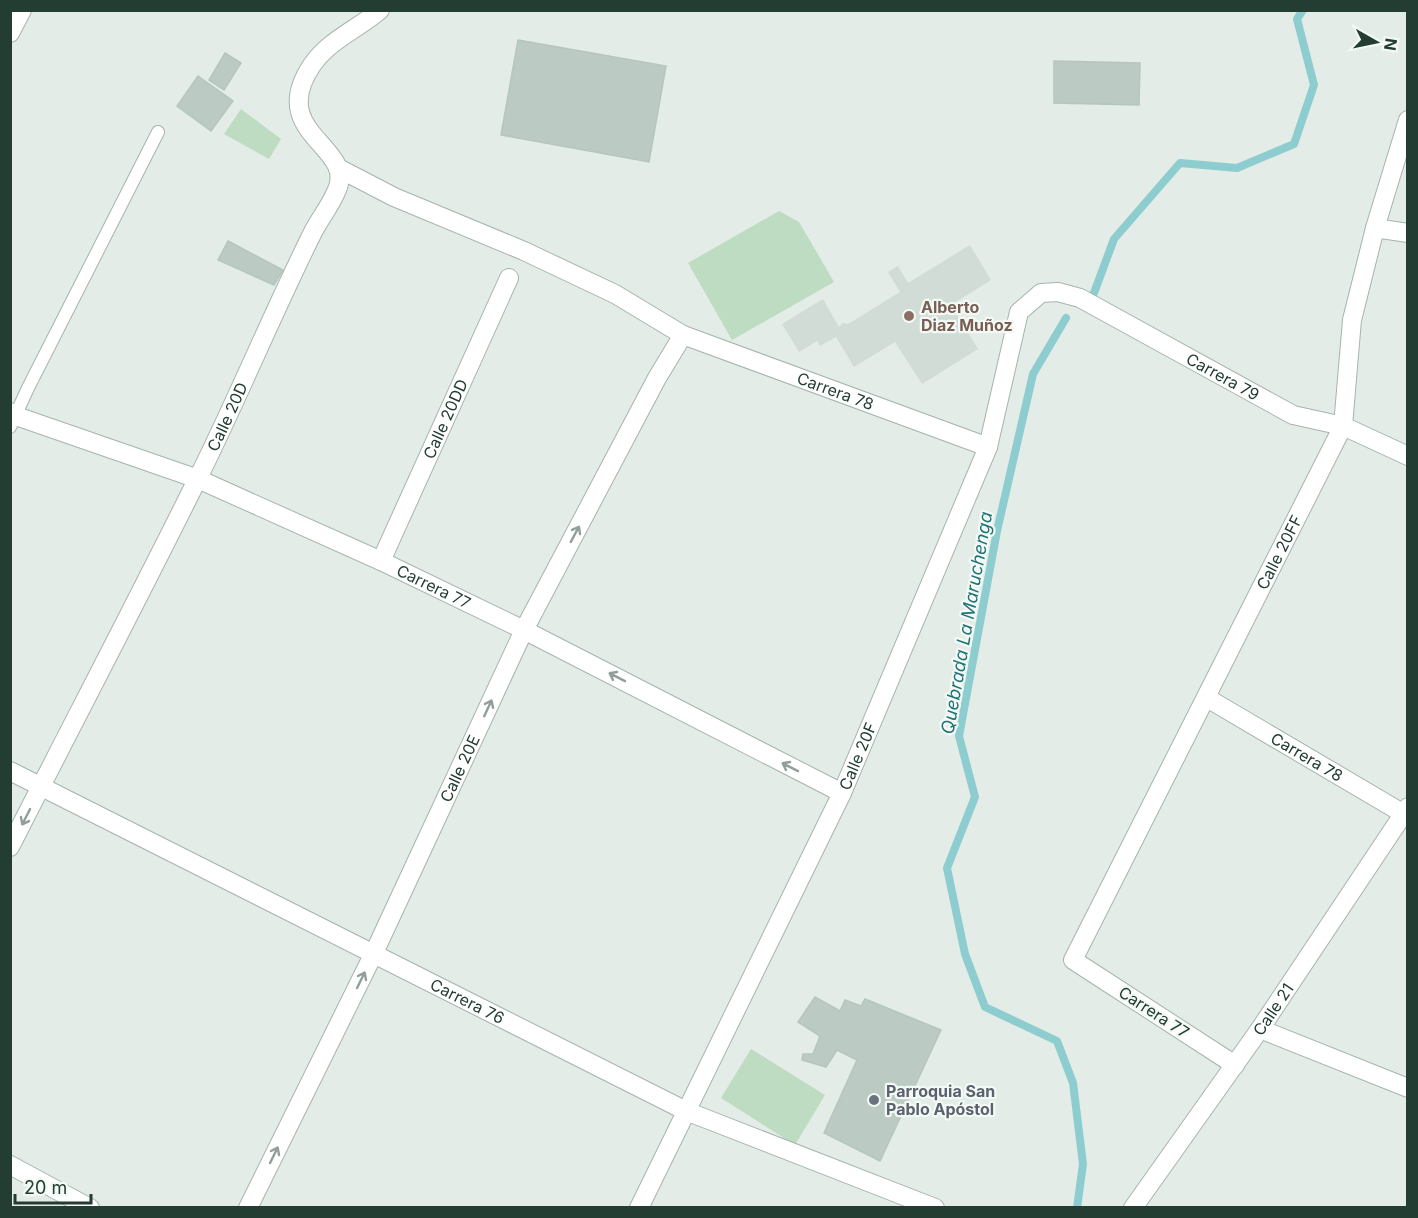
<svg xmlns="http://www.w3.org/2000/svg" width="1418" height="1218" viewBox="0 0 1418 1218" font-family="Inter,sans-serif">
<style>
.built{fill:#d1dcd6}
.green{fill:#bddcc1}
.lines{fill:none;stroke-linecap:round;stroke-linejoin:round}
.stream{stroke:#8dcdcf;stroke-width:8}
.building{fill:#bbcac2;stroke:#b5c6bd;stroke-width:1.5}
.service-casing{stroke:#a6b4ad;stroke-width:14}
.pedestrian-casing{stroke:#a6b4ad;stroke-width:20}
.minor-casing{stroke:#a6b4ad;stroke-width:20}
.service{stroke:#fff;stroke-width:12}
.pedestrian{stroke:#fff;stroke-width:18}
.minor{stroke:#fff;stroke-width:18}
.oneway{stroke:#919e99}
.education-dot{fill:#8d6e63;stroke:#f3f9f5;stroke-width:2}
.worship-dot{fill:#6b7280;stroke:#f3f9f5;stroke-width:2}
.labels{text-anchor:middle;stroke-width:4.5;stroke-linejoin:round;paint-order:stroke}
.education-label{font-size:16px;font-weight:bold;fill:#785e54;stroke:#f3f9f5;text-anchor:start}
.street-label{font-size:16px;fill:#233d33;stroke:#f3f9f5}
.worship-label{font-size:16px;font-weight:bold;fill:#5b616d;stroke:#f3f9f5;text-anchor:start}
.water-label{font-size:18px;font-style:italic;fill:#1f7377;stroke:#f3f9f5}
</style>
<rect width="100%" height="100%" fill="#e3ece7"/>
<path class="built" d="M970,245l21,35 -40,25 27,44 -56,35 -27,-42 -41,25 -18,-30 -16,9 -3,-5 -18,11 -17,-28 41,-25 16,28 4,-4 5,1 52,-32 -12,-20 10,-6 10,17z"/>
<path class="green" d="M241,109l40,30 -12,20 -45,-25z
M779,211l20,11 35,60 -102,58 -44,-77z
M751,1049l74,46 -30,50 -74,-47z"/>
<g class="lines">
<path class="stream" d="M1094,293l20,-54 66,-76 57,5 57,-24 20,-59 -17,-66 6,-9
M1066,318l-33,56 -36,157 -38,205 16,61 -28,71 18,86 20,53 72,34 16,42 10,81 -6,44"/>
</g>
<path class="building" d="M518,40l148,26 -17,96 -148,-27z
M225,53l16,10 -17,27 -15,-10z
M1054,61l86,2 -1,42 -85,-2z
M198,76l35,25 -22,30 -34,-25z
M228,241l55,29 -9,15 -56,-25z
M815,997l25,14 5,-11 16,6 4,-7 76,31 -61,131 -56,-28 33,-73 -20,-10 -11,17 -24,-7 1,-6h10l7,-18 -22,-14z"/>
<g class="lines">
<g class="service-casing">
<path id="service" d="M10,427l18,-39 130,-256"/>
</g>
<g class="pedestrian-casing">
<g id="pedestrian">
<path id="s1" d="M1207,698l197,116"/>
</g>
</g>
<g class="minor-casing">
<g id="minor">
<path d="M10,33l12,-23"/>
<path id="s2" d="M340,169l54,28 130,54 91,43 68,41 305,112"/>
<path d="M1375,228l33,5"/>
<path id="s3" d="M10,412l6,4 182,63 183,82 143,69 318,163"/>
<path id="s4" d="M381,561l128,-283"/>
<path id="s5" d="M10,771l676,340 249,97"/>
<path id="s6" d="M10,847c62,-122 126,-244 187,-367 41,-82 76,-168 117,-250 7,-13 16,-24 22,-38 23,-46 -71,-57 -24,-127 17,-25 46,-36 68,-55"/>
<path d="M1260,1029l148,59"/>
<path id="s7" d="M1235,1065l-162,-105 270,-534 9,-106 23,-92 33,-108"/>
<path d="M10,1165l80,43"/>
<path id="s8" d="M248,1208l126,-255 150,-323 133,-252 26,-43"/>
<path id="s9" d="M639,1208l203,-415 146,-346 31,-135 22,-19 17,-1 22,6 213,117 50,11 65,30"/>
<path id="s10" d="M1133,1208l127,-179 148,-222"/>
</g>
</g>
<use href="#service" class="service"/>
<use href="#pedestrian" class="pedestrian"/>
<use href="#minor" class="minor"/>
</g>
<defs><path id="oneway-shaft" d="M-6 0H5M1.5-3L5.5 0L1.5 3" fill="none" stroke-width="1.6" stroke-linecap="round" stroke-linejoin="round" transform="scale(1.5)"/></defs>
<g class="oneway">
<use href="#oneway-shaft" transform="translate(575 534) rotate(-62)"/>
<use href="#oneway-shaft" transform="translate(617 677) rotate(-153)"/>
<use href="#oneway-shaft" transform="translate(488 708) rotate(-65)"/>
<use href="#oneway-shaft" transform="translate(790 767) rotate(-153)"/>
<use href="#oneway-shaft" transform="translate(26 817) rotate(117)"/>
<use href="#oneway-shaft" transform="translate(361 980) rotate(-64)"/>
<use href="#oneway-shaft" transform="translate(274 1155) rotate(-64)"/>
</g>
<circle class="education-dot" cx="909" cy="316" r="6"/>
<circle class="worship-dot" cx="874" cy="1100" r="6"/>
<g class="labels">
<g class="education-label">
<text x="921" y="313">Alberto<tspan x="921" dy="18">Diaz Muñoz</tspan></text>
</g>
<g class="street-label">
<text dy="6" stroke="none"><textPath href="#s9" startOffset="1208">Carrera 79</textPath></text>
<text dy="6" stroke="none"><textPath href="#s2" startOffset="544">Carrera 78</textPath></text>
<text dy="6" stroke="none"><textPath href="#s6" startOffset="482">Calle 20D</textPath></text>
<text dy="6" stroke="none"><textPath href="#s4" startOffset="156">Calle 20DD</textPath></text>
<text dy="6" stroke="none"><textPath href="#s7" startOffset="650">Calle 20FF</textPath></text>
<text dy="6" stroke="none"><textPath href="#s3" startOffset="459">Carrera 77</textPath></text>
<text dy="6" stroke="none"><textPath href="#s9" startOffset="502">Calle 20F</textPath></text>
<text dy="6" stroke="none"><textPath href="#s1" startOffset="116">Carrera 78</textPath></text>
<text dy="6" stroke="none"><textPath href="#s8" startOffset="488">Calle 20E</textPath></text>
<text dy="6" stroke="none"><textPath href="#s5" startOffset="512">Carrera 76</textPath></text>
<text dy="6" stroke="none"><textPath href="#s10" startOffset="243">Calle 21</textPath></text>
<text transform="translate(1154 1012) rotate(33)" y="6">Carrera 77</text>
</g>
<g class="worship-label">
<text x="886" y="1097">Parroquia San<tspan x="886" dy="18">Pablo Apóstol</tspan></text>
</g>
<g class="water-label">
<text transform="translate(967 623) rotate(-80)" y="6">Quebrada La Maruchenga</text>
</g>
</g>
<rect width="1418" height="1218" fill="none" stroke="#233d33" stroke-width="24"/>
<g transform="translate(1376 42) rotate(99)" stroke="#f3f9f5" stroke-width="4.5" paint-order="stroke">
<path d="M0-4.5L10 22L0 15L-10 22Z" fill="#233d33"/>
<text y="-9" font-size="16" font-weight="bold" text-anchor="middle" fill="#233d33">N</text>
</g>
<path d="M15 1194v9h76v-9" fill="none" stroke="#233d33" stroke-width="3"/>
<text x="24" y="1194" font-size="18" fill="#233d33" stroke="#f3f9f5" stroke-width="4.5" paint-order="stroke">20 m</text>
</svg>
